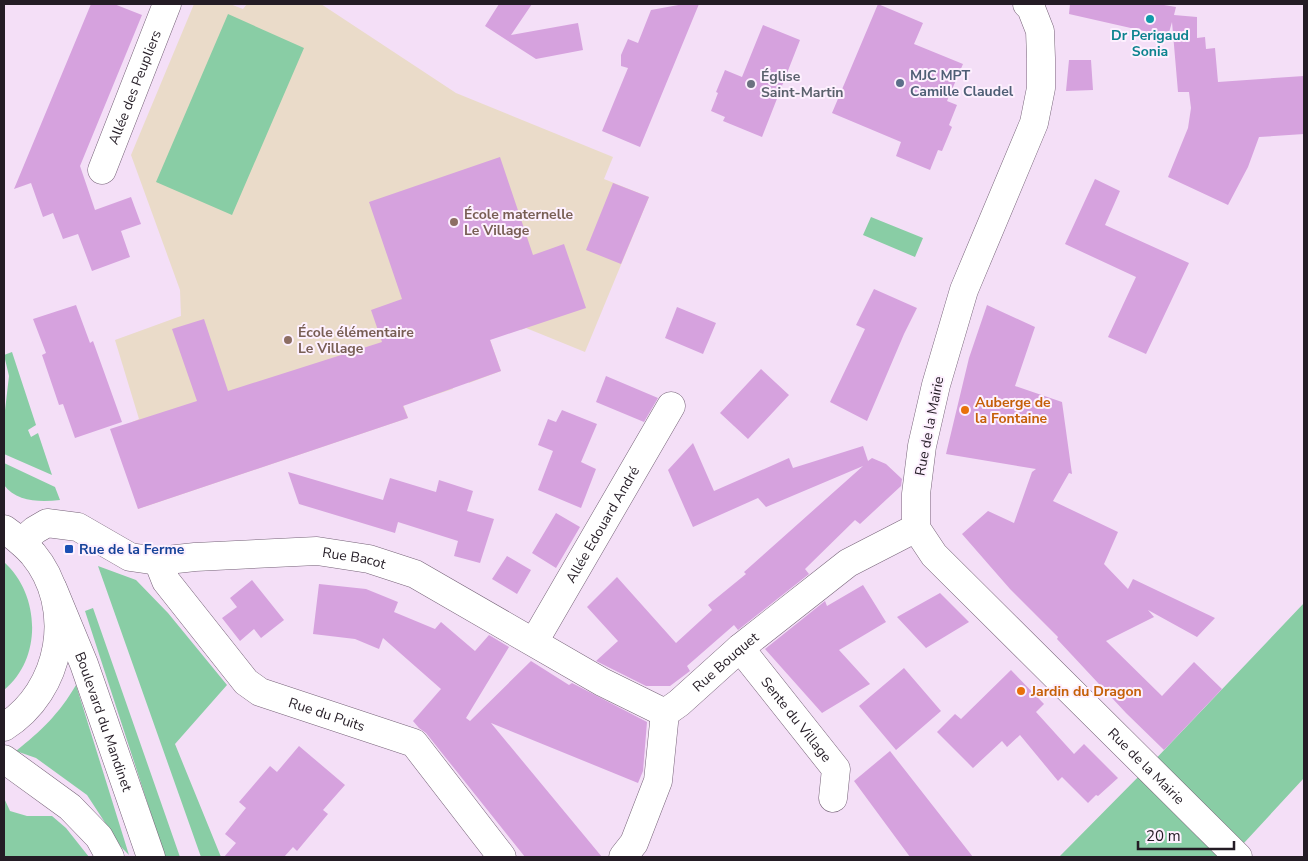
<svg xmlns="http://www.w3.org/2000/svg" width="1308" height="861" viewBox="0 0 1308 861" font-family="'Nunito Sans',sans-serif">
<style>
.education{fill:#eadbc9}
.green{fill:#89cda5}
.building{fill:#d6a2de}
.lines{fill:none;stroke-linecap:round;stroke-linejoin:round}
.minor-casing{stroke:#766378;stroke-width:29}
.minor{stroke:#fff;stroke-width:28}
.culture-dot{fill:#0f9aa8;stroke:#fdf0fe;stroke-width:2}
.service-dot{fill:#5c6f8a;stroke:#fdf0fe;stroke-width:2}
.worship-dot{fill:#6b7280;stroke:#fdf0fe;stroke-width:2}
.education-dot{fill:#8d6e63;stroke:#fdf0fe;stroke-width:2}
.food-dot{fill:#e8710a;stroke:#fdf0fe;stroke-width:2}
.transit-dot{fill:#1a4fb4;stroke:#fdf0fe;stroke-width:2}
.labels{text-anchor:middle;stroke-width:4;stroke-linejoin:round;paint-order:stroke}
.culture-label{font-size:14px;font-weight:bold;fill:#0d838f;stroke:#fdf0fe}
.service-label{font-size:14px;font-weight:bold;fill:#4e5e75;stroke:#fdf0fe;text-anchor:start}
.worship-label{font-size:14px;font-weight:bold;fill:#5b616d;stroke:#fdf0fe;text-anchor:start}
.street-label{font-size:14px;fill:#241c25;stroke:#fdf0fe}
.education-label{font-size:14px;font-weight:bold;fill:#785e54;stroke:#fdf0fe;text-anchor:start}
.food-label{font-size:14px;font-weight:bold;fill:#c56008;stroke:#fdf0fe;text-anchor:start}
.transit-label{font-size:14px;font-weight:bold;fill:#164399;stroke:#fdf0fe;text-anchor:start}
</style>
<rect width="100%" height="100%" fill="#f4dff7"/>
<path class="education" d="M194,4h36l13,5 4,-5h74l135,89 157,64 -9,22 45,18 -64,155 -59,-24 -5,2 -9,-26 -38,41 16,-5 11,31 -32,12 -6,-16 -15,6 5,16 -34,11 -6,-16 -15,6 10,28 -270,91 -6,-87 7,-3 -24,-79 66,-24 -1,-26 -49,-135z"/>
<path class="green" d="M228,14l76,34 -72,167 -76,-33z
M871,217l52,21 -8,19 -52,-22z
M12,352l24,73 -8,5 3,7 7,-4 14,42 -48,-21v-35l5,-43 -5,-21z
M4,463l51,24 5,13c-20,2 -44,2 -56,-15z
M4,562c36,32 39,96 0,128z
M98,566l38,14 32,33 59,72 -52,59 46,113h-20z
M1304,603v175l-73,79h-172l89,-90z
M93,608l87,249h-15l-80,-246z
M76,685l53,170 -8,-8 -34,-52 -51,-37 -20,-7c25,-20 43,-37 60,-66z
M4,798l6,13 17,5h25l14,12 23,29h-85z"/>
<path class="building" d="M91,4h23l28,11 -62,151 15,44 36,-13 10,27 -20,7 9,26 -38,14 -14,-37 -15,5 -10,-26 -10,4 -12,-34 -17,6z
M499,4h33l-21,31 67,-12 5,27 -47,9 -51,-33z
M684,4h15l-59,143 -38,-16 26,-63 -7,-2v-11l7,-16 10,4 13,-33z
M878,4l45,19 -9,21 49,20 -16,37 10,4 -8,20 3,2 -10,24 -4,-1 -8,20 -34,-14 5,-14 -69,-29z
M1070,4h88l18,3 -2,8 23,2v21l8,-1 1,12 9,-1 3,34 86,-6v58l-45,3 -11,30 -20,38 -60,-28 20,-49 3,-20 -2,-16h-11l-6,-70 -4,14 -24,-5 -75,-17z
M763,25l37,15 -38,97 -39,-16 2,-4 -14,-6 7,-18 -2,-1 9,-22 17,7z
M1069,60h22l2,30 -27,1z
M500,157l33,98 31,-11 22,64 -96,32 11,31 -98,35 5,12 -270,91 -28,-80 87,-28 -25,-72 32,-10 24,72 154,-49 -11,-32 31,-11 -33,-97z
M1095,179l25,12 -15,34 84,38 -43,91 -38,-17 28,-60 -71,-33z
M613,183l36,14 -28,67 -35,-14z
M874,289l43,19 -13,26 -37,87 -37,-19 35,-73 -9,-4z
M76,305l14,38 3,-2 29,81 -47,16 -12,-34 -4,1 -17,-50 4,-2 -13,-34z
M987,305l48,22 -20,59 47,16 10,72 -3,-1 -16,28 65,31 -14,32 24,25 5,-10 82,39 -18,19 -49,-27 6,7 -48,24 56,55 32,-34 28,27 -58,61 -38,-37 -69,-74 1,-2 -48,-48 -48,-55 26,-23 26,12 18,-51 4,-3 -90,-15 23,-96z
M677,307l39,16 -13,31 -38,-16z
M761,369l28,26 -41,44 -28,-26z
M606,376l52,22 -14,24 -48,-20z
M562,410l35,14 -16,38 15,7 -15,39 -43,-18 15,-39 -15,-6 10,-26 8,3z
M693,443l21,48 75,-33 4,10 70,-22 5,15 4,-3 14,6 16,15 -1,7 -41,38 -5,-4 -50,49 4,5 -71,56 -4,-5 -47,41 3,5 -20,15h-24l-50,-25 22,-20 -31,-34 30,-30 59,66 36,-33 -4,-5 38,-31 -2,-2 119,-106 -97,41 -8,-9 -65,29 -25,-57z
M288,472l95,28 7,-22 46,14 3,-12 34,11 -6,20 27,8 -14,44 -26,-7 4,-15 -60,-19 -3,11 -96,-29z
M556,513l24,14 -24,41 -24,-15z
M507,556l24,14 -14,24 -25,-15z
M252,580l32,40 -23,18 -7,-9 -14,12 -18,-23 15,-11 -7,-9z
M319,584l47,5 32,13 -4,10 41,17 6,-7 34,29 14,-16 20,12 -43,71 4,3 61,-60 38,24 3,-2 75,39 -4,49 -5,12 -147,-60 111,134h-77l-99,-124 -7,-5 -6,-7 28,-32 -58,-51 -4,11 -24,-10 -42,-5z
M863,585l23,37 -47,28 31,34 -48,29 -57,-64 60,-48 2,5z
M940,593l29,29 -43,26 -29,-31z
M904,668l37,43 -45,39 -37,-44z
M1011,670l33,34 -8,8 38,42 10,-10 34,34 -20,18 -2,-1 -8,8 -26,-26 -4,4 -38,-46 -13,12 -5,-6 -29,27 -36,-36 18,-18 6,5z
M299,746l46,39 -22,25 5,4 -31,37 -4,-4 -9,10h-60l12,-14 -11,-9 21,-26 -7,-6 31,-36 7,6z
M890,751l83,106h-63l-56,-76z"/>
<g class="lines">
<g class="minor-casing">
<g id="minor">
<path id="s1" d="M1027,4l4,4 9,23 1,27v30l-7,35 -70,167 -28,95 -14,61 -6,48v34l18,27 304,302"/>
<path id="s2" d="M102,170l65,-166"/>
<path d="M4,529c10,7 20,15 29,25 44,53 29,137 -29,173"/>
<path id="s3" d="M21,542l14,-12 12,-7 31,4 52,30 28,4 37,-4 122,-6 52,8 46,15 187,108 63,31"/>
<path id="s4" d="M158,561l8,20 80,101 14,10 154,51 88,114"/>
<path id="s5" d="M53,589l31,75 67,193"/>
<path id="s6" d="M534,642l137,-236"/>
<path id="s7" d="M740,648l96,121 -3,29"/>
<path d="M4,759l66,48 29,30 11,20"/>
<path id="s8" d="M623,857l11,-14 24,-62 7,-68 14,-10 61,-55 108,-85 68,-35"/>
</g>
</g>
<use href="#minor" class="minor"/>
</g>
<circle class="culture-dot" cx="1150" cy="19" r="5"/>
<circle class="service-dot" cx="900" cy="83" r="5"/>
<circle class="worship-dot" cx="751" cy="84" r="5"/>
<g class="education-dot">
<circle cx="454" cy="222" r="5"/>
<circle cx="288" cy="340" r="5"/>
</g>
<g class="food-dot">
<circle cx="965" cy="410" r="5"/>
<circle cx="1021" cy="691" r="5"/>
</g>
<rect class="transit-dot" x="64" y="544" width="10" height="10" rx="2.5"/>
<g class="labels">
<g class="culture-label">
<text x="1150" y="40">Dr Perigaud<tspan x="1150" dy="16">Sonia</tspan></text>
</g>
<g class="service-label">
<text x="910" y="80">MJC MPT<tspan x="910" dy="16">Camille Claudel</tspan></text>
</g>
<g class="worship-label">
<text x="761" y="81">Église<tspan x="761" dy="16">Saint-Martin</tspan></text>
</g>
<g class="street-label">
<text dy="5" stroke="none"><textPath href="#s2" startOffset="89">Allée des Peupliers</textPath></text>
<text transform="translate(929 426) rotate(-79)" y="5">Rue de la Mairie</text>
<text dy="5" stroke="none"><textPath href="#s6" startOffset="136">Allée Edouard André</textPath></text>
<text dy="5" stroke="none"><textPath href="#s3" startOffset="349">Rue Bacot</textPath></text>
<text dy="5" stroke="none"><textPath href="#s8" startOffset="232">Rue Bouquet</textPath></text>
<text dy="5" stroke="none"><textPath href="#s4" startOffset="238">Rue du Puits</textPath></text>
<text dy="5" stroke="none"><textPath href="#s7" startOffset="91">Sente du Village</textPath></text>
<text dy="5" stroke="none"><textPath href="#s5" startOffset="142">Boulevard du Mandinet</textPath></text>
<text dy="5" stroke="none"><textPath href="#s1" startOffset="880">Rue de la Mairie</textPath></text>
</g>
<g class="education-label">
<text x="464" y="219">École maternelle<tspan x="464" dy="16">Le Village</tspan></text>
<text x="298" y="337">École élémentaire<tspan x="298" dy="16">Le Village</tspan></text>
</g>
<g class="food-label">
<text x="975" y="407">Auberge de<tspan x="975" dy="16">la Fontaine</tspan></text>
<text x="1031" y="696">Jardin du Dragon</text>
</g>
<g class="transit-label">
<text x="79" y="554">Rue de la Ferme</text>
</g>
</g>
<rect width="1308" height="861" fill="none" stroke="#241c25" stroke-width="10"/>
<path d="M1138 841v8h96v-8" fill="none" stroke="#241c25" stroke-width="2.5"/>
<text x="1146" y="841" font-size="15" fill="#241c25" stroke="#fdf0fe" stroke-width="4" paint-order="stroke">20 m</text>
</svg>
